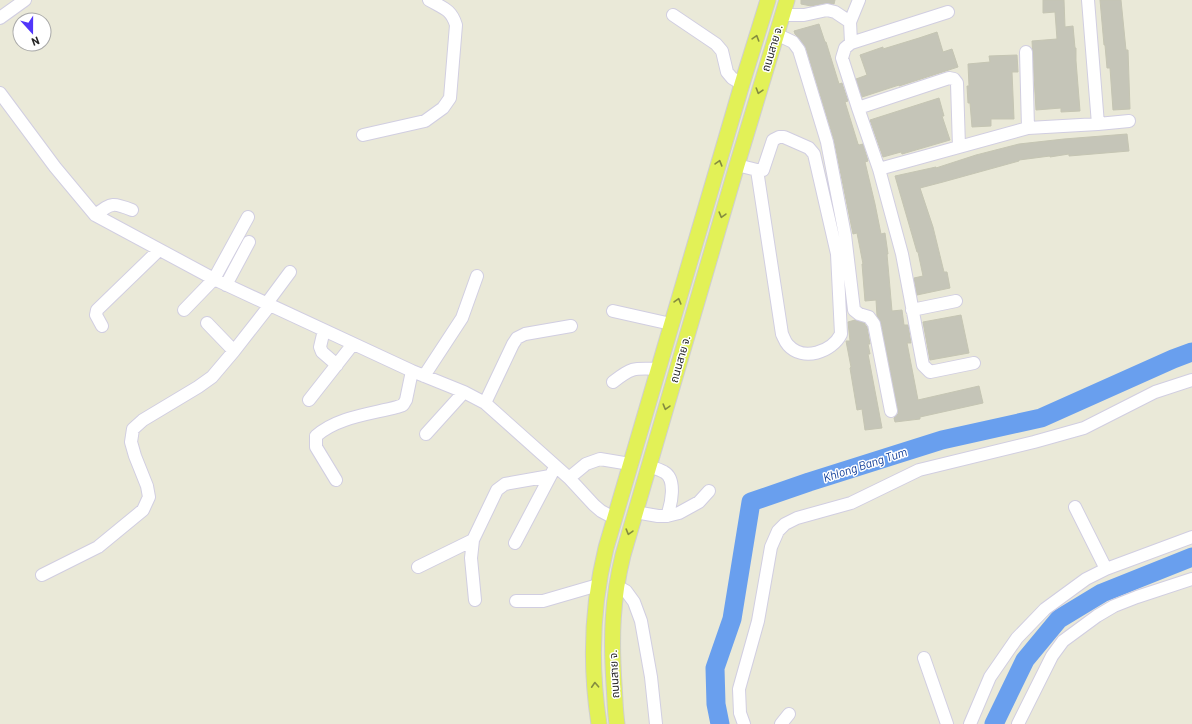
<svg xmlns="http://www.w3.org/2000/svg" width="1192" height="724" viewBox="0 0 1192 724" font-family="Barlow,'Noto Sans Thai',sans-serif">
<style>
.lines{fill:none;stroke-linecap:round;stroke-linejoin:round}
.river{stroke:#699fee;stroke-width:19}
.building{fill:#c5c5b8;stroke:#c5c5b3}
.minor-casing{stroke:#d1cee1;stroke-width:14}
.major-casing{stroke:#cfcfcf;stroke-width:17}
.minor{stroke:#fff;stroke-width:12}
.major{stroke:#e2f157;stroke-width:15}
.oneway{stroke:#848c3f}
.labels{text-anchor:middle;stroke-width:3;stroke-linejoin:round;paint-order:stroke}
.street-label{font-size:11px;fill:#272727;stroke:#fff}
.water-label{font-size:12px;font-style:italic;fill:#0c3a97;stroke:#fff}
</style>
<rect width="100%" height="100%" fill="#eae9d8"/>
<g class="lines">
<path class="river" d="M720,724l-4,-20 -1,-36 17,-49 19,-117 58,-20 133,-42 99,-22 132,-59 19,-7
M994,724l31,-64 34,-41 43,-26 90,-36"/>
</g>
<path class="building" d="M801,0h34l-1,4 -8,-1 -15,3 -10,-2z
M1043,0h21l1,27 8,-1 2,22h1v13l4,50 -19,1v-4l-25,2 -4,-69 25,-2 -2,-27 -12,1z
M1100,0h21l5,50h2l2,59 -17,1 -3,-42h-3l-2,-23h-1z
M819,24l6,18h1l13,42 3,-1 6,18 -3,1 13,42 1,1 4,-1 5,17 -3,1 10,42 6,30 4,-1 3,21h-1l5,57 10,-1 2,15h4l3,18h-4l11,57 61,-14 4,17 -63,14v2l-25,3 -1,-4 4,-4v-4l-17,-87 -4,-7 -1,-16 -11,1 -3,-37h1l-6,-31 -4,1 -19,-94 -28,-92 -7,-10 -4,-4 -1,-3z
M937,32l6,20 9,-3 6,18 -59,19v-1l-37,12 -6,-18 11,-4 -7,-20 23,-8v2l36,-11z
M1017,55l1,17h-6l2,47h-23v7l-19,1 -2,-24h-2l-1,-17h2l-1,-22 22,-2 -1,-6z
M939,98l5,18h-2l8,24 -48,14 -1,-2 -18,5 -13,-37z
M1127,134l2,17 -60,5v-2l-19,3v-1l-31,4v1l-76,21 -23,6 13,39 11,45h3l3,16 -33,7 -3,-17 9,-2 -5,-24h-1l-22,-76 41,-9v1l40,-13 43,-11 45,-5z
M961,315l8,38 -39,7 -7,-38z
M855,320l9,3 3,4 3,17h-2l2,10h-2l14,74 -17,2 -3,-21 -5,1 -7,-42 1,-1 -5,-26h4l-2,-19z"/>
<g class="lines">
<g class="minor-casing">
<path id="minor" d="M948,12l-97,31 -6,5 -3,10 16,50 21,61 23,85 21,111 7,7 44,-9
M673,15l43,29 6,7 5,21 5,6 10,6
M782,15h22l23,-5 8,2 15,10
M0,18l25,-18
M776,34l17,8 6,8 28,92 18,93 9,75 5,4 10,3 5,7 17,87
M851,43l-1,-21 9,-22
M1026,52l2,76
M0,93l55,74 40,48 119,64 198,92 52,21 21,11 84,75 25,27 7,6 13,7
M858,108l91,-30 5,1 3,4 2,64
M1098,124l31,-3
M363,135l62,-14 18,-13 7,-10 6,-73c-5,-16 -13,-17 -27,-25
M737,165l20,5h6l10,-30 6,-3h5l25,11 5,6 23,100 4,80c-9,18 -38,28 -53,11 -3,-3 -4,-7 -6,-11l-25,-164
M879,169l149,-41 70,-4 -10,-124
M95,215c17,-12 17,-13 37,-5
M226,285l23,-43
M267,303l23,-31
M184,310l30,-31 34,-62
M912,310l44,-9
M613,311l58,13
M207,323l27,28
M102,326l-6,-11 1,-5 62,-60
M324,330l-4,17 2,5 15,13
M424,376l38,-58 15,-42
M613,382c19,-15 21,-14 45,-13
M309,400l44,-56
M485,403l28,-59 4,-6 8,-4 46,-8
M426,434l38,-42
M649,466c5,2 10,3 15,6 13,7 7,33 3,44
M569,478l17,-14 14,-5 30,5
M336,480l-20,-33v-11c21,-19 55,-22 81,-29l6,-2 3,-5 6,-29
M1075,507l31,62
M635,512l23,4h9l12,-3 20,-11 10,-11
M515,543l38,-72
M418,567l55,-27
M42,575l56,-28 45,-37 6,-13 -2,-11 -12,-30 -4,-14 2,-13 10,-9 55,-33 14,-10 22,-26 36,-46
M617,586l9,5 8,11 7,19 10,56 5,47
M475,600l-4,-42 2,-18 24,-50 8,-6 45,-8
M516,601h27l55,-16
M924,658l23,66
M744,724l-4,-11 -1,-24 19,-68 13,-74 7,-16 7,-7 12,-6 54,-15 68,-33 115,-28 50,-14 71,-36 37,-12
M781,724l8,-10
M970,724l20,-47 27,-39 28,-29 41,-30 20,-10 86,-32
M1018,724l34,-68 11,-15 34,-25 17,-10 23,-9 55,-18"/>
</g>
<g class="major-casing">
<path id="major" d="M599,724c-9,-58 -7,-119 7,-176l136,-464 26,-84
M617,724c-2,-13 -2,-27 -3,-40 -3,-47 -2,-84 9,-129l114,-390 50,-165"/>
</g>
<use href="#minor" class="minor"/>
<use href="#major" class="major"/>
</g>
<defs><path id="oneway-chevron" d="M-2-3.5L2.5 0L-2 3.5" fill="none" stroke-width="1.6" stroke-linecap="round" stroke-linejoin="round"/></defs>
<g class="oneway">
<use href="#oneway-chevron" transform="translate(756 38) rotate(-73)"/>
<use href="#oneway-chevron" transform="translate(759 91) rotate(107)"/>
<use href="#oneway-chevron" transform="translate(719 163) rotate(-74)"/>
<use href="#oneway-chevron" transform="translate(722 215) rotate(106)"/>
<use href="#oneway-chevron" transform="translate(678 301) rotate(-74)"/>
<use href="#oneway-chevron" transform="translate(666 407) rotate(106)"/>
<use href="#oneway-chevron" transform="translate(629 532) rotate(106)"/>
<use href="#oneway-chevron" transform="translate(595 685) rotate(-93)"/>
</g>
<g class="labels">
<g class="street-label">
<text transform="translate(772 48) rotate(-73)" y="4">ถนนสาย จ.</text>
<text transform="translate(680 359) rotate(-74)" y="4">ถนนสาย จ.</text>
<text transform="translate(614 674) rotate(-93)" y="4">ถนนสาย จ.</text>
</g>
<g class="water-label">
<text transform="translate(865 465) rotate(-18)" y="4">Khlong Bang Tum</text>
</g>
</g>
<g transform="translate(32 32) rotate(159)"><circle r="19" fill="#ffffff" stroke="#a9a9a9"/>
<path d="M0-3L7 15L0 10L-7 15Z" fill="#5136fa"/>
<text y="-6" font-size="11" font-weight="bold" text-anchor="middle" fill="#272727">N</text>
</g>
</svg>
